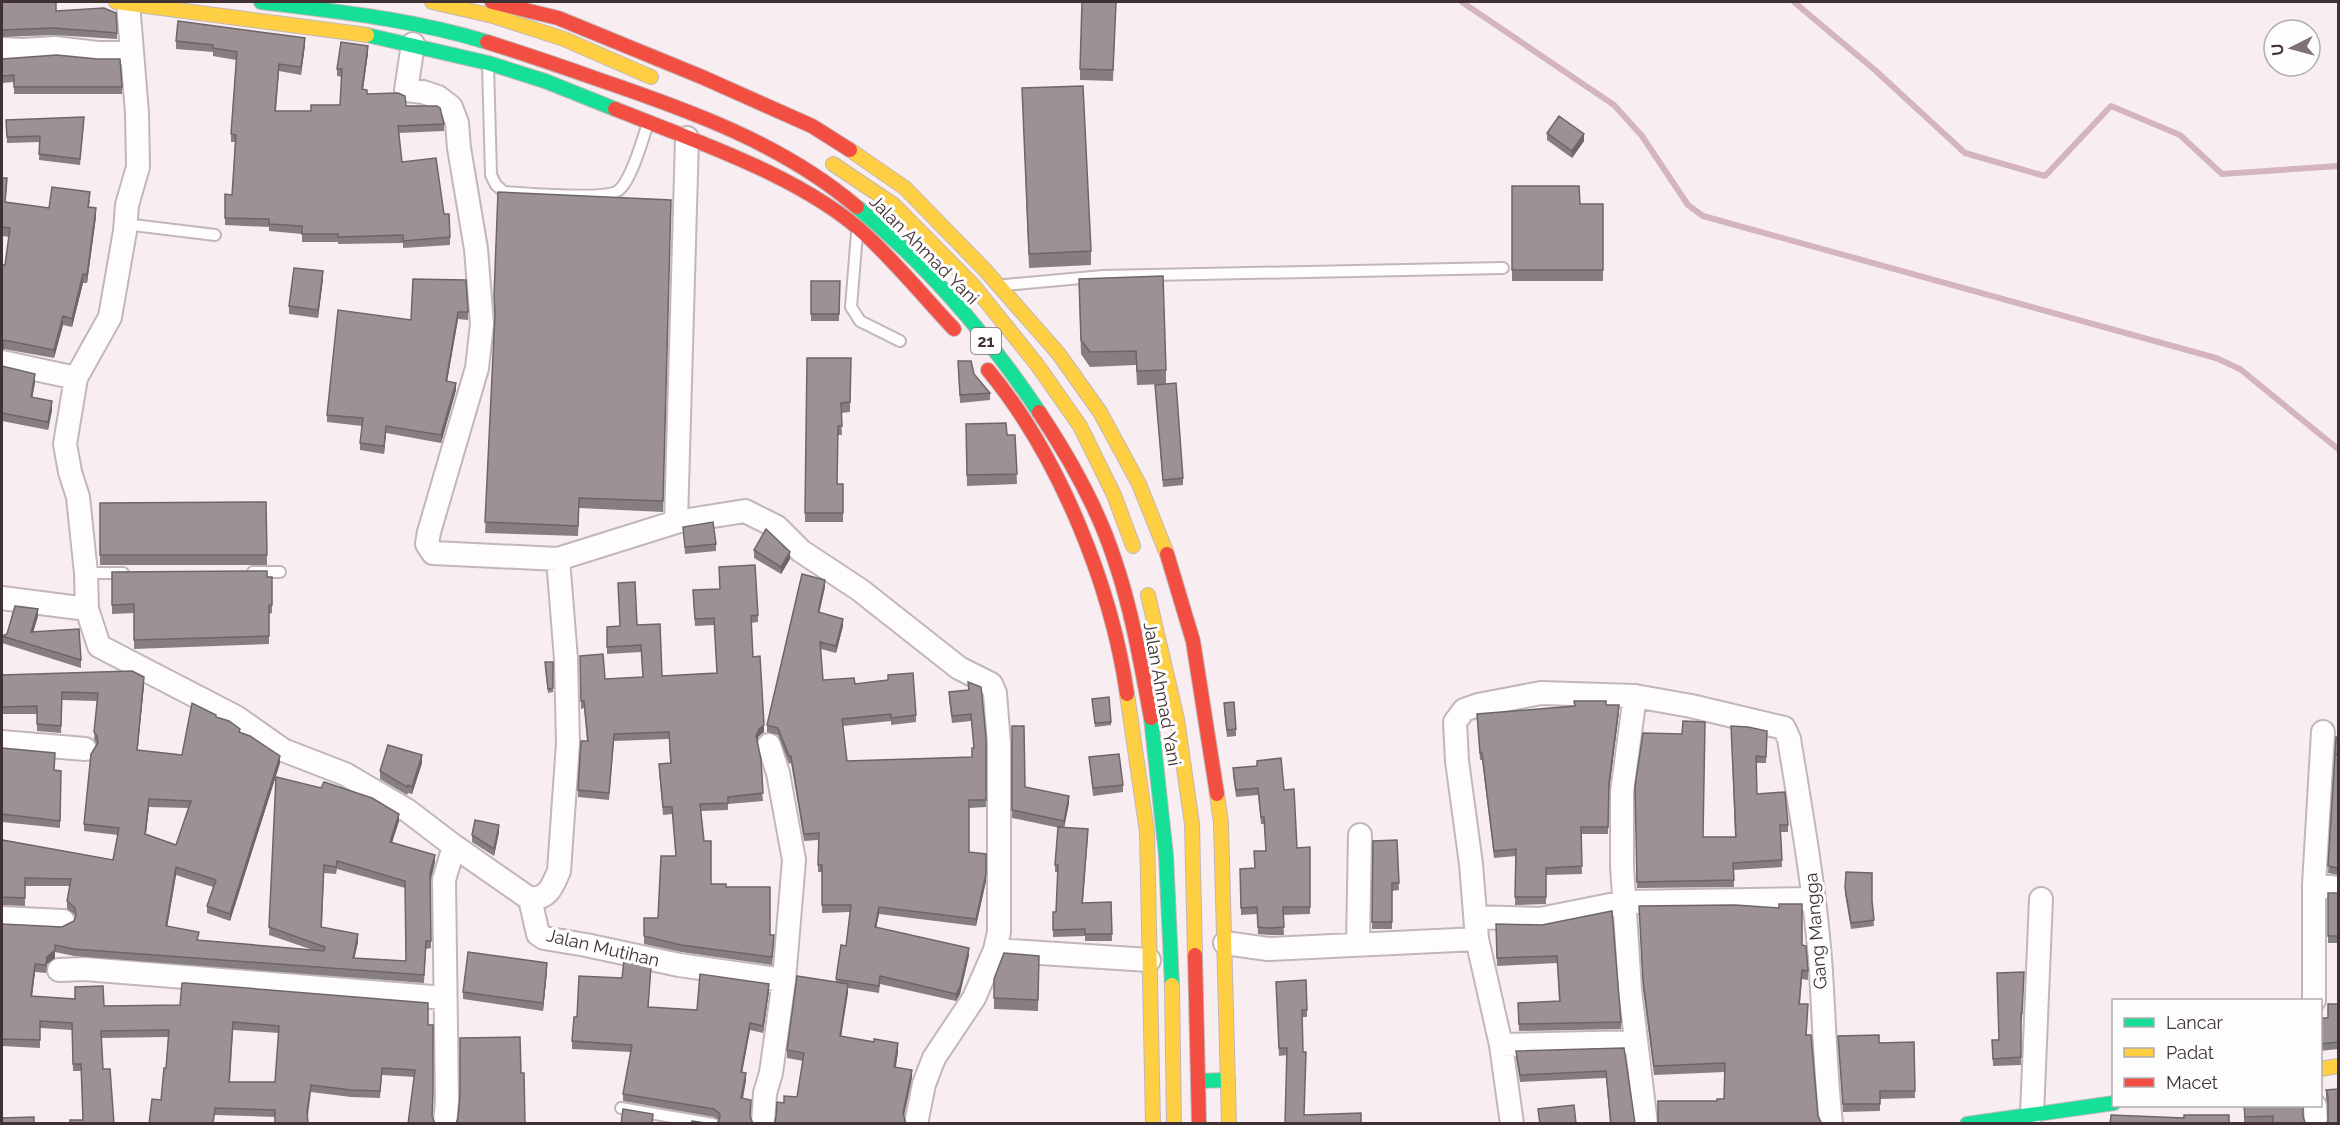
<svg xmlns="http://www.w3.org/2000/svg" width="2340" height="1125" viewBox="0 0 2340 1125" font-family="Raleway,sans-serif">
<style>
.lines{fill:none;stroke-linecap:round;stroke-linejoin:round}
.stream{stroke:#d4b5bd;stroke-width:6}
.lane-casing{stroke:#c2b6b9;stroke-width:14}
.street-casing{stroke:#c2b6b9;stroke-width:26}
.fast-casing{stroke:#c2b6b9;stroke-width:16}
.slow-casing{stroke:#c2b6b9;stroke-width:16}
.jam-casing{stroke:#c2b6b9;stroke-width:16}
.lane{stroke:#fefcfd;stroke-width:10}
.street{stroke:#fefcfd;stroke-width:22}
.fast{stroke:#16e098;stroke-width:14}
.slow{stroke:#ffcf43;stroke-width:14}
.jam{stroke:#f24e42;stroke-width:14}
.wall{fill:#867e80;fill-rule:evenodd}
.shaded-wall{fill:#6d6668}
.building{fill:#9c9295;stroke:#6d6668;stroke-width:1.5;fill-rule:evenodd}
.labels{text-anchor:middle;stroke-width:6;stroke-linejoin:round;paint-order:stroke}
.shield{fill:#fdfdfd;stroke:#796e71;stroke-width:1.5}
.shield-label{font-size:16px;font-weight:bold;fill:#403135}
.street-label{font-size:18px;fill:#403135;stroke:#fdfdfd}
</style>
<rect width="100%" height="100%" fill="#f8eef1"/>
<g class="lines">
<path class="stream" d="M1462,2l152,103 28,31 46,69 15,11 513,142 24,11 98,80
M1794,2l82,69 89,82 80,23 66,-70 69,29 42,39 116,-8"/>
<g class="lane-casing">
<path id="lane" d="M488,65l3,110 5,10 8,7c21,1 102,9 115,-2 12,-10 23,-48 28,-64
M125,224l90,11
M857,233l-6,74 9,14 40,20
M1005,285l98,-9 400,-8
M253,572h27
M86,573h37
M621,1108l92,16"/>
</g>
<g class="street-casing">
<path id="street" d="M128,3l9,110 1,54 -11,38 -2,26 -15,86 -34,61 -11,66 5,28 8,25 8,76 1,36 12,37 137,71 47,33 62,24 63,37 46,35 76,53 8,35 6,4 42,7 93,20 105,15
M413,44l-7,46 17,2 15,5 13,10 6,16 2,25 17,101 6,75 -5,44 -48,164 -2,12 6,9 125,6 118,-37 69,-11 32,16 24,24 59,39 99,78 32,16 4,9 4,51v188l-4,18 -21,48 -40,60 -10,26 -8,40
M2,49l20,1 33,-2 43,5h33
M2,362l74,16
M676,522l11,-384
M2,598l85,11
M1635,696l-13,96v74l8,124 16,134
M2,742l83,7
M2314,885l24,3
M530,899c19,-1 22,-12 29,-28l9,-128 -2,-84 -8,-100
M1476,917l64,2 85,-17 189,-3
M2,918l61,3
M1225,943l43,6 209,-10
M1358,944l2,-109
M995,950l154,10
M59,970l26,-1 360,29
M2314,1000v-115l9,-153
M1501,1045l135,-3
M2315,1106l1,18
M2032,1114l9,-215
M445,1124l2,-22 -3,-222 10,-34
M763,1124l2,-31 6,-20 13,-93 10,-120 -16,-87 -9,-28
M1512,1124l-11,-79 -24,-106 -6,-75 -14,-103 -2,-39 9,-12 14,-5 63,-12 94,3 56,10 93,22 5,11c12,73 25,146 31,219 4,55 5,110 11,166"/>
</g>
<g class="fast-casing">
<path id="fast" d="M261,2c79,10 150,17 226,40
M367,35l121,28 57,18 70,28
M857,207c70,58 132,130 182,205
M1151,718l15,137 6,130
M1198,1081l30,-1
M1967,1124l147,-21"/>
</g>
<g class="slow-casing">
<path id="slow" d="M116,2l251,33
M432,2l61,14 71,23 87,38
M850,150l55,38 80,82 73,83 42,59 39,72 28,70
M833,164l61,41 79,80 65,81 42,60 34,69 19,51
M1148,595l29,124 15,105 3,131
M1127,694l20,138 6,292
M1217,794l4,29 8,301
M1172,985l2,139
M2320,1069l18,-3"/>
</g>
<g class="jam-casing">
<path id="jam" d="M492,2l66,16 144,59 110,49 38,24
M487,42c38,12 76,25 113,38 91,31 183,64 257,127
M615,109c80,32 189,68 252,127 31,29 58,62 87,93
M988,370c71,86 123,214 139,324
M1039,412c30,45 58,94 75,146 18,52 27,106 37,160
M1167,554l26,87 24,153
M1195,955l4,169"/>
</g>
<use href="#lane" class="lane"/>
<use href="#street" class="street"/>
<use href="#fast" class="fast"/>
<use href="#slow" class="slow"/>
<use href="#jam" class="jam"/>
</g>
<path class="wall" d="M2,2l54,9 61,22v6l-63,-4 -52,2z
M1116,2l-3,79 -33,-1v-11z
M176,41l129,4 -4,30 -22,-4 -3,40h35l29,-6 2,-28 -5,-1v-7l31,-16 -5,36 4,5 39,12 38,18v7l-45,2 3,29 42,52 6,23v8l-47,3v-5l-65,1v-2h-36v-8l-33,-3v-4l-44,-2v-31l7,1 3,-53h-4v-8l5,-74 -23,-4v-4l-37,-3z
M2,59l120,28v7h-108v-12l-12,1z
M1022,88l69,163v14l-62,3z
M6,120l78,3 -4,42 -41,-5 1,-18 -33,1z
M1547,133l37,8 -12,17 -25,-18z
M2,178l5,9 -2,15 44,6 41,-8 -1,7 7,10 -9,66h-4l-11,44 -9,-2 -9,33 -50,-9 -2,1 3,-85 4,-28 -7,-1z
M1512,186l68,18h23v77h-91z
M671,200l-8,312 -84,-4 -1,28 -93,-3 10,-212 -1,-25z
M323,279l-5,39 -29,-4v-8z
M413,279l55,33v8l-10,-1 -11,62 9,9 -15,53 -55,-10 -2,21 -24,-4v-7l2,-17 -35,-4v-7l84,-95z
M811,281h29l-1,40h-28z
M1079,293l87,77v14l-29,1 -1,-20 -46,2 -9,-13z
M807,358h44l-1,54 -9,1 1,22h-4l-1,49h6v38h-38z
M958,361l32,32v7l-30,3z
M2,366l33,17 -3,14 20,13 -4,20 -46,-9z
M1155,385l28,93v7l-20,2z
M966,424l41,11h8l2,49 -50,2z
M266,502l1,63h-167v-62z
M683,527l33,17v7l-31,3z
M754,550l36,9 -9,15 -27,-16z
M112,572l160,5v36l-3,1v30l-135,5v-36l-22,1z
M825,587l-6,26 24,13 -7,27 -15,-4 2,31 32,4 61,31v7l-25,3v-4l-48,5 4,35 125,-4 2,-9 -3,-27 -19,2 -3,-23v-8l19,-2v-8l18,55v70l-17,1v44l17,29 -10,45 -97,-12 -3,13 93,28 -9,39 -4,7 -76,-17 -1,9 -31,-5 -7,48 57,16 -2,15 16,11 -128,25 13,-6 6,-36 -16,-3v-8l49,-68v-3l10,-33 4,-34 -28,1v-41h-4v-32l-14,1 -13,-78 -2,1 -11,-29 -11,-3v-7z
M693,597l65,18v7l-7,1 2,34 11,75 -5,4 -2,4 6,61 -35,3v6l-27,1 3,30 7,43 15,3 44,48 4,7 -2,23 -91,-13 -37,-8v-26h14l18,-62 -4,-42 -9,1 -4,-44v-7l11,-1 -1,-24 -55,2 -5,59 -31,-3v-7l9,-49 -3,-33 -3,1 -1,-53 25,23 38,-2 -2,-25 -34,2v-27l30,-2 25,51 55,-3 -3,-48 -19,1z
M38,616l-5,16 48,28v8l-79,-25v-7l5,-2z
M553,662v30l-5,1 -3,-27z
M2,675l142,10 -7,65 45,5 34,-38 24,16 40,30 -50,158 -23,-8v-7l6,-19 -37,-12 -9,52 32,13 114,10 -44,-15 7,-158 123,44 -7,21 43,20 -4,18v68l-5,1 -2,34 -350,-27 -19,-4v6l-8,6 -1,9 -11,-1 -3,25 72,9 324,19 5,76 -1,16 -18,-40 -32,-2 -2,23 -29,-1 -40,-5 -3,24 -33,1 -60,-2 -54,-15 5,-32 2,-31 -66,1 -19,82 -2,-49h-8l-1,-41 -32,-2v20l-38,-2v-122l60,3 12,-6 2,-4 -1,-2 -8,-6v-8l3,-15h-45v20l-23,-1v-65l111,20 5,-25 -34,-4v-7l13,-79 -3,-6 3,-38 -35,-1 -1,33 -24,-2v-17h-35zM149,807l39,1 -12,37 -30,-11zM337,869l68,19 1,73 -52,-3 4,-16 -36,-15 2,-54 12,1zM233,1030l46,3 -4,49h-45z
M1092,702l19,20v3l-16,2z
M1224,703l12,26v7l-9,1 -3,-26z
M1606,705l13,7 -10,78 -1,44h-27l1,40 -36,1v29l-31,1 1,-49 -22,2 -12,-98h-2l-3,-46z
M1012,726l13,61 44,16 -5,25 24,8 -5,67 28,-1 1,39h-27v-5l-32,1v-25h3l2,-40h-3v-7l5,-37 -48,-10z
M1731,726l36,5 -1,32h-9v31l31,31v7h-7l1,35 -48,3v17l-97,1 -2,-102 68,51h32z
M2338,738v137l-10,-2z
M2,748l53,22 6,1 -1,57 -58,-6z
M1089,757l34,28v7l-30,4z
M422,763l-10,31 -4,-1 -1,2 -27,-16v-8z
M1233,768l51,22 13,58 13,-1v67l-27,1 1,20h-15l-11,-1 -1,-20 -16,1 -1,-46 15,-1 11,-17 -2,-27h-3l-3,-29 -22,2 -3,-22z
M499,832l-5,24 -22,-14v-7z
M1397,840l2,50 -7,1v38h-20l1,-88z
M1846,872l26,29 2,25 -23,3 -6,-35z
M2328,893h10v50h-10z
M1639,906l163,39 6,26v9l-6,-1 -2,25 7,31 11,81 -101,-15 7,-2 1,-27 -71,3 -11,-86z
M1496,924l46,1 79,97v7l-102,2 -1,-28 41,-2 -2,-38 -60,3z
M1039,956l-1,55 -44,-2v-30z
M547,971l-4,40 -80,-12v-7z
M2024,972l-2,48h-1v45l-28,1 -1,-26h7z
M651,973l-3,34 49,3 72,-19 -6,42 -13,-3 -8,42 4,8 -3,19 -24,21 -5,-3 -91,-16v-7l8,-42 -59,-3v-8l50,-63z
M1276,982l31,28v7h-5l-17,107 2,-69 -8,1z
M2338,1004v45l-18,2v-33h8z
M1838,1036l41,7 35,-1 1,56 -35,1v12l-37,1z
M1624,1048l11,76h-25l-4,-46 -86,4 -4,-24v-7z
M2338,1089l-10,32v-16l-2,-6v-9z
M2244,1106l59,10 2,7 1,1h-62z"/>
<path class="shaded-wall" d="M305,38v7l-4,30v-8z
M368,46v7l-6,44v-8z
M1584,134v7l-12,17v-7z
M96,208v9l-9,66v-8z
M323,271v8l-5,39v-8z
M83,274v9l-11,44v-8z
M458,312v7l-12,69v-7z
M63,316v9l-9,33v-8z
M4,340v9l-2,1v-9z
M35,374v9l-4,22v-8z
M456,383v7l-15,53v-8z
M52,401v9l-4,20v-8z
M386,426v7l-2,21v-8z
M790,552v7l-9,15v-7z
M825,580v7l-7,32v-7z
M38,609v7l-7,24v-8z
M843,619v7l-7,27v-7z
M144,677v8l-7,72v-7z
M1619,705v7l-10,78v-7z
M764,725v7l-5,4 -3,7v-7l3,-7z
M422,755v8l-10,31v-7z
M280,756v7l-50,158v-7z
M1069,796v7l-5,25v-7z
M149,799v8l-4,34v-7z
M399,814v7l-9,28v-7z
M499,825v7l-5,24v-7z
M435,855v7l-5,18v-7z
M176,867v8l-10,59v-8z
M986,874v7l-10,45v-7z
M879,907v7l-4,20v-7z
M358,934v8l-5,23v-7z
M55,945v13l-8,6 -1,9 1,-16z
M969,948v7l-9,39 -4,7v-7z
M547,963v8l-4,40v-8z
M35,964v8l-4,32v-8z
M769,984v7l-6,42v-7z
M848,984v9l-8,51v-8z
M750,1023v7l-9,49v-7z
M898,1043v9l-4,23v-8z
M912,1070v8l-9,43v-8z
M746,1073v7l-5,26v-8z"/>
<path class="building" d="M2,2h54v9l48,-3 12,5 1,20 -63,-5 -52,2z
M1082,2h34l-3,68 -33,-1z
M178,21l127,17 -4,29 -22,-3 -4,47h36v-6h29l2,-36h-5l4,-27 27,4 -6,43 5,1v4l31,-1 7,3 1,10h31l3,2 4,16 -46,2 4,36 34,-4 8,56h5l1,23 -47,4v-6l-65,2v-3h-36v-8l-33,-2v-5l-44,-1v-24l7,1 4,-60 -5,-1 6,-82 -24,-4v-3l-37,-4z
M57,55l40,4h23l2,28h-108v-12l-12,1v-17z
M1083,86l8,165 -62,3 -7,-166z
M1559,116l25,18 -12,17 -25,-18z
M84,117l-4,42 -41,-5 1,-18 -33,1 -1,-17z
M2,178h5l-2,24 44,6 3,-21 38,5 -2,15 8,1 -9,67 -4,-1 -11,45 -9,-3 -9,34 -50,-10 -2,1v-76h3l5,-37 -8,-1z
M1512,186h67l1,18h23v66h-91z
M498,192l173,8 -8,301 -84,-3 -1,28 -93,-4 10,-208 -1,-18z
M294,268l29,3 -5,39 -29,-4z
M1163,276l3,94 -29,1 -1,-20 -46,1 -9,-12 -2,-61z
M413,279l53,1 2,32h-10l-12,69 10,2 -15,52 -55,-9 -2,20 -24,-3 3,-25 -36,-3 11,-105 73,10z
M811,281h29l-1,33h-28z
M807,358h44l-1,44 -9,1 1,23h-4l-1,58h6v29h-38z
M958,361h13l3,13 16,19 -30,2z
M2,366l33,8 -4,23 21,4 -4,21 -46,-9z
M1176,383l7,95 -20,2 -8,-95z
M1006,423l1,12h8l2,39 -50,1 -1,-51z
M266,502l1,53h-167v-52z
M713,522l3,22 -31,3 -2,-20z
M766,529l24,23 -9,15 -27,-17z
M755,565l3,50 -7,1 2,41 7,-1 4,69 -5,4 -3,7 5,23 2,34 -35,4v6l-28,1 4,37h7v43h15v3h44v48h4l-2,22 -91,-12 -37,-9v-18h14l3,-62h15l-4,-49h-9l-4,-43 12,-1 -2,-31 -55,2 -5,59 -31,-3 3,-49h7l-4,-40h-3l-1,-45 23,-2 2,25 38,-2 -2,-32 -34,2v-20l13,-1 -2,-43 17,-1 2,43 23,-1 2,52 55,-3 -3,-55 -19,1 -2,-29 27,-1 -1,-22z
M267,571v6h5v28h-3v31l-135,4v-36l-22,1v-33z
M802,574l23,6 -7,32 25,7 -7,27 -16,-4 3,38 31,-2 1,6 33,-4v-5l25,-2 3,42 -25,3v-4l-49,5 5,42 125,-4v-9h2l-3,-34 -19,2 -3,-24 20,-2 -1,-8 13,5 5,50v63h-17v52l17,2v20l-10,45 -97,-12 -4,20 94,21 -9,39 -4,7 -76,-18 -1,10 -43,-7 5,-34 5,1 5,-41h-29v-40h-4l1,-32 -15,1 -13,-78h-2l-11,-28 -11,-3z
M15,606l23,3 -7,23 48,-3 2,31 -79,-24 5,-2z
M545,662h8v26l-5,1z
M132,671l12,6 -7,73 45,5 10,-52 24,12v2l13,4 11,8 -1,3 11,4 30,20 -50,158 -23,-8 9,-26 -40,-13 -10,59 33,6 -2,8 127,11 1,-4 -56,-20 7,-150 45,11 3,-6 48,16 27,16 -9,28 45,13 -5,18 1,68h-5l-2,34 -350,-26 -19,-4v5l-8,7 -1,8 -11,-1 -4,32 44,3v-12l28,-1 1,20 76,-1 2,-22h3l243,20v22h5v69l-1,22 3,8h-27l7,-54 -33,-2 -2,23 -29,-1 -40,-5 -4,26 1,13h-33v-14l-60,-2 -2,16h-64l3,-25 9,1 3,-32h2l3,-38 -68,1 2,38h7l4,55h-44v-4h13l-2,-56h-8l-1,-41 -32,-2v19l-38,-1v-115l60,3 12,-6 2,-6 -1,-7 -8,-7 4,-22 -46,-1v20l-23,-1v-57l111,20 6,-32 -35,-4 7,-70 7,-11 -1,-7 -3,-4 4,-39 -36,-1 -1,34 -24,-2v-18l-35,1v-32zM149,799l42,2 -15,44 -31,-11zM337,861l68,20 1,80 -53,-3 5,-24 -37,-7 3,-62 12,2zM233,1022l46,4 -4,56h-46z
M1109,697l2,25 -16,1 -3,-24z
M1574,701h32v4h13l-10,78 -1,44h-27l1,39 -36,2v29h-31l1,-48 -22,2 -12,-98h-2l-3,-39 98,-8z
M1234,702l2,27 -9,1 -3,-27z
M1683,721l22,1 -2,115h33l-5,-111 17,1 19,4 -1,26 -10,-1 1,38 28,-2 3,33h-8l2,35 -49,3 1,17 -97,2 -2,-96 8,-53 39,1z
M1012,726h12l1,61 44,9 -5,25 -52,-11z
M2336,737l2,1v17l-3,-1z
M388,745l34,10 -10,32 -4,-2 -1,2 -27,-16z
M2,748l53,5 -1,17 7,1 -1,50 -58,-7z
M1119,754l4,31 -30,3 -4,-31z
M2335,754l3,1v113l-10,-2z
M1281,758l3,32 10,-1 3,59 13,-1v60h-27l1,20 -15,1 -11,-1 -1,-20 -16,1 -1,-39 15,-1 -1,-17h12l-2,-34h-3l-3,-29 -22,2 -3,-22 24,-2v-5z
M475,820l24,5 -5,24 -22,-14z
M1058,827l30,2 -6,74 29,-1 1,32h-27v-5l-32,1v-18h3l2,-47h-3z
M1397,840l2,43h-7v39h-20l1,-81z
M1846,872l26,1v28l2,19 -23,3 -6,-35z
M2328,893h10v43h-10z
M1779,904h23v41l4,1 2,25 -6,-1 -3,34h9l-2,31h5l7,81 4,8h-164v-23h59v-2h7l1,-36 -71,3 -11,-86 -4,-74 96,-1 44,3z
M1612,911l9,111 -102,2 -1,-21 42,-2 -3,-45 -60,2 -1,-34 46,1z
M468,952l79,11 -4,40 -80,-11z
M1004,953l35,3 -1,44 -44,-2v-19z
M624,960l27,6 -3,41 49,3 3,-36 69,10 -6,42 -13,-3 -9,49 5,1 -5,25 10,2 -1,16 3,8h-37l3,-3 1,-7 -6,-5 -91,-15 9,-49 -60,-4 2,-24h3l2,-41 43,2z
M2024,972l-2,41h-1v44l-28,2 -1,-19h7l-2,-67z
M797,976l51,8 -8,52 34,6v-3l24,4 -4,24 18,3 -9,43 3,11h-132l2,-7 1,-15 7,1v-7l13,1 7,-44 -17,-3z
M1306,980l1,30h-5l1,42h3l-2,63 57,-2v11h-76l2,-76h-8l-3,-66z
M2328,1004h10v38l-18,2v-26h8z
M1879,1035v8l35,-1 1,49h-35v13h-37l-5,-68z
M520,1037l1,36h3l1,51h-69l2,-6 2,-23v-57z
M1624,1048l11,75 -24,1 -5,-53 -86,4 -4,-24z
M2338,1089v35h-12l2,-3v-25l-2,-6z
M1574,1105l2,19h-36l-2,-15z
M2244,1106h59v10l2,7 1,1h-33v-8l-28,1z
M623,1109l30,5 -1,10h-31z
M2111,1115l73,3v-3h45v9h-119z
M34,1117v7h-32v-6z
M692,1121l20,3h-21z"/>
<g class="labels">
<rect class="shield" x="971" y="328" width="30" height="26" rx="4.5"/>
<g class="shield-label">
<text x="986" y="347">21</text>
</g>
<g class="street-label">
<text transform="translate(924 250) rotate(45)" y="6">Jalan Ahmad Yani</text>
<text transform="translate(1162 694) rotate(80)" y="6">Jalan Ahmad Yani</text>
<text transform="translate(1816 931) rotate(-95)" y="6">Gang Mangga</text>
<text transform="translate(603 948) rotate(13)" y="6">Jalan Mutihan</text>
</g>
</g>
<rect width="2340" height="1125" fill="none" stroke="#403135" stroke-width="6"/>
<rect x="2112" y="999" width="210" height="108" fill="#fdfdfd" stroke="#b1abad" stroke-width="1.5"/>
<rect x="2124" y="1018" width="30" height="9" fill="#16e098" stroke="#b1abad" stroke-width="1.5"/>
<text x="2166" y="1029" font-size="18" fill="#403135">Lancar</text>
<rect x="2124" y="1048" width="30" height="9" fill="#ffcf43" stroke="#b1abad" stroke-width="1.5"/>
<text x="2166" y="1059" font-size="18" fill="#403135">Padat</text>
<rect x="2124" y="1078" width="30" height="9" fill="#f24e42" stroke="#b1abad" stroke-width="1.5"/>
<text x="2166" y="1089" font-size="18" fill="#403135">Macet</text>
<g transform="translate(2292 48) rotate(264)"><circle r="28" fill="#fdfdfd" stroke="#b1abad" stroke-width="1.5"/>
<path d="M0-4.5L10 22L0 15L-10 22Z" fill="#807377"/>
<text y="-9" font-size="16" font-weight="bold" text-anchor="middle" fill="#403135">U</text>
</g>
</svg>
